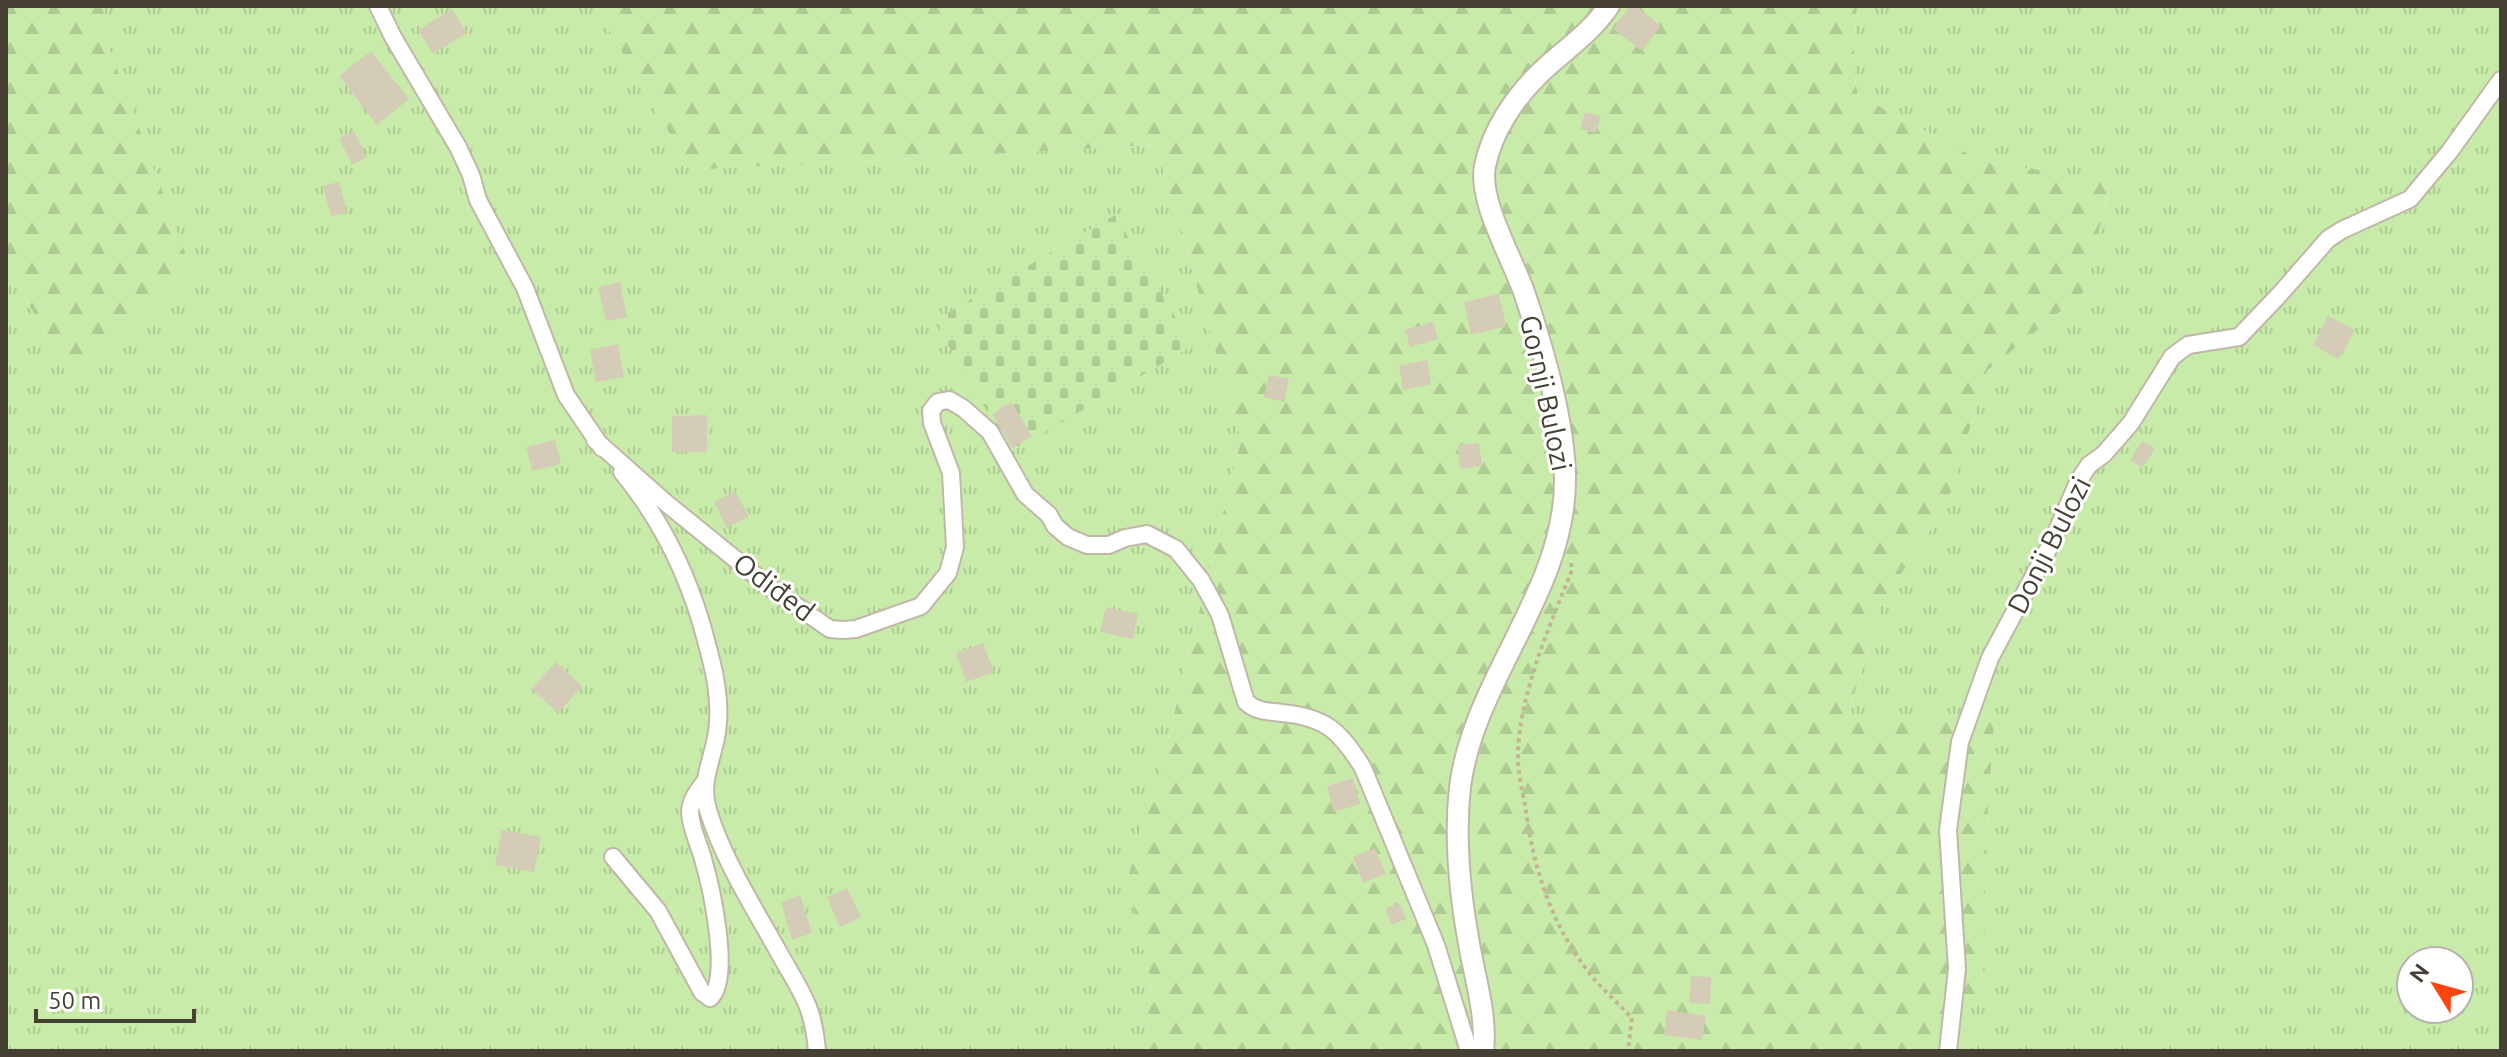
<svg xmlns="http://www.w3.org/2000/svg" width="2507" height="1057" viewBox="0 0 2507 1057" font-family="Ubuntu,sans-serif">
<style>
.grass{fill:url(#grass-tufts);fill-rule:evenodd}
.forest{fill:url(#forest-firs)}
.cemetery{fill:url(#cemetery-stones)}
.building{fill:#d5ccb8}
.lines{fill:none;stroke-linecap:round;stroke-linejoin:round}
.minor-casing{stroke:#bfb8a6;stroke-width:20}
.tertiary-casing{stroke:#bfb8a6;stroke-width:24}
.path{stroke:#c2b596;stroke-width:4;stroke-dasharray:4 4;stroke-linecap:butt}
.minor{stroke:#fff;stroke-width:16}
.tertiary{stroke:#fff;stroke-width:20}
.labels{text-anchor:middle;stroke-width:6;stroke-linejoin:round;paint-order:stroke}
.street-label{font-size:28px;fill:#454033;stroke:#fff}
</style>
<defs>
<pattern id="grass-tufts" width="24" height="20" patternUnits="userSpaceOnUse" patternTransform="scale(2)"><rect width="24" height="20" fill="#c8eba9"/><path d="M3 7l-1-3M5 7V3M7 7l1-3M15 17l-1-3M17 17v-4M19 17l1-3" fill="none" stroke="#adcb92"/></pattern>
<pattern id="forest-firs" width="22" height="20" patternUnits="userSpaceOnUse" patternTransform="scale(2)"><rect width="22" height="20" fill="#c8eba9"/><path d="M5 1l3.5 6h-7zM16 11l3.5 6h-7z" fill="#adcb92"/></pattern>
<pattern id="cemetery-stones" width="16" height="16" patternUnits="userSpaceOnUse" patternTransform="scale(2)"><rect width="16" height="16" fill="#c8eba9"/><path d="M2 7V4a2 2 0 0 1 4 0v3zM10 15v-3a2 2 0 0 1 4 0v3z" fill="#adcb92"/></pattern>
</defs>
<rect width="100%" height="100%" fill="#f3f0e4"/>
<path class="grass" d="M106,6h489l96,164 465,-25 85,295 -81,332 -33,108 24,101 -6,70h-1139v-788l62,113 32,-353z
M1857,6h644v1045h-551l37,-225 7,-105 -148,2 35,-119 66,-99 40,-134 97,-79 27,-110 -130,-21 -123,-66 -5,-26zM2411,961h48v48h-48z"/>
<path class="forest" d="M6,6h100l-6,17 93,251 -125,102 -62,-113z
M595,6h1262l-4,63 5,26 123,66 130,20 -27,111 -97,79 -40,134 -66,99 -35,118 148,-1 -7,105 -4,155 -33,70h-805l6,-70 -24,-101 33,-108 81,-332 -85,-295 -465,25z"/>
<path class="cemetery" d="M1115,215l77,131 -181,106 -77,-131z"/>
<path class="building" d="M1630,6h6l25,20 -19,25 -29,-22z
M452,9l15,24 -34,21 -15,-24z
M371,51l38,48 -32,26 -38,-49z
M1585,112l16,4 -5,17 -16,-4z
M354,131l13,26 -15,8 -13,-27z
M339,182l8,30 -16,4 -8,-30z
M620,282l7,35 -21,4 -8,-34z
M1499,294l7,32 -35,9 -7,-33z
M2328,316l27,14 -16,29 -26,-14z
M1433,322l5,17 -28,8 -5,-17z
M618,344l6,33 -28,5 -6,-32z
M1427,360l4,24 -28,6 -4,-24z
M1269,375l20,4 -5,23 -20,-5z
M1011,402l21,34 -20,12 -20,-34z
M707,415v37h-35v-36z
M555,440l6,24 -29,7 -6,-24z
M2142,441l13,8 -13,19 -12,-8z
M1479,443l3,23 -22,3 -2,-24z
M735,491l14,25 -22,12 -13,-26z
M1106,607l32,7 -5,25 -33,-7z
M983,643l11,29 -28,10 -10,-29z
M556,662l26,24 -24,27 -27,-24z
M1353,778l7,26 -26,8 -7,-26z
M502,830l39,7 -7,35 -39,-7z
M1375,848l11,26 -23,9 -10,-26z
M847,888l14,29 -21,10 -13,-30z
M800,895l12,38 -20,7 -11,-38z
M1399,903l7,16 -15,6 -6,-16z
M1691,976l20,1 -1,27 -21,-1z
M1667,1010l39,6 -4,24 -38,-5z"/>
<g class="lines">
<g class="minor-casing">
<path id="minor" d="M378,6l15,31 65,110 13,28 7,25 47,88 41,107 36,53
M595,440l71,63 110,89 54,37 13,1 13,-1 65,-23 27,-33 7,-26 -4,-74 -19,-50 -1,-12 7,-9 11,-2 14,8 27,24 35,62 24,21 6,11 13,11 19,8h22l16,-7 22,-4 29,15 25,31 19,35 26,87c11,10 22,9 36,11 44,4 59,19 81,55l73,177 33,106
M622,472c42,51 69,109 85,172 7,26 13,51 11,78 -1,31 -20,57 -10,88 14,47 46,98 70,141 22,40 35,52 39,100
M613,857l45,54 44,81 8,6c22,-18 1,-112 -7,-139 -4,-15 -13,-32 -13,-48 1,-11 7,-19 13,-27
M1948,1051l9,-82 -9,-139 12,-88 30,-84 62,-116 27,-62 10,-15 15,-11 27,-31 41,-66 16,-12 51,-8 41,-43 48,-55 14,-9 68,-31 40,-48 51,-71"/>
</g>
<g class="tertiary-casing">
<path id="tertiary" d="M1483,1051c4,-33 -7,-69 -13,-102 -10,-53 -16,-108 -10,-162 14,-109 105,-195 105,-307 0,-57 -23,-135 -41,-188 -12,-34 -46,-92 -39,-126 7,-35 30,-69 55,-93 24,-23 50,-39 69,-67"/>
</g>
<path class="path" d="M1571,563l1,7c-22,55 -54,127 -54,187 0,16 4,33 7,48 8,62 26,120 65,169 12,15 28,29 42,44l-4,33"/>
<use href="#minor" class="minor"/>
<use href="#tertiary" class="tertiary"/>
</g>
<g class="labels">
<g class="street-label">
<text transform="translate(1546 393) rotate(78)" y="10">Gornji Bulozi</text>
<text transform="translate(2049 545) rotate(-63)" y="10">Donji Bulozi</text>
<text transform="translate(774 587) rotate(37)" y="10">Odiđed</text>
</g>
</g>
<rect width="2507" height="1057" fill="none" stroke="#454033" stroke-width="16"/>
<g transform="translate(2435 985) rotate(307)"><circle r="38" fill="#ffffff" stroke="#b5b3ad" stroke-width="2"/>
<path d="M0-6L14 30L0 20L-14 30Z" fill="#ff440f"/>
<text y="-12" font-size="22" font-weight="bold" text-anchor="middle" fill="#454033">N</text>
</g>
<path d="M36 1009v12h158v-12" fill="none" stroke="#454033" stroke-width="4"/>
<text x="48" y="1009" font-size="24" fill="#454033" stroke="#ffffff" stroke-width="6" paint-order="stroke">50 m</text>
</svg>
